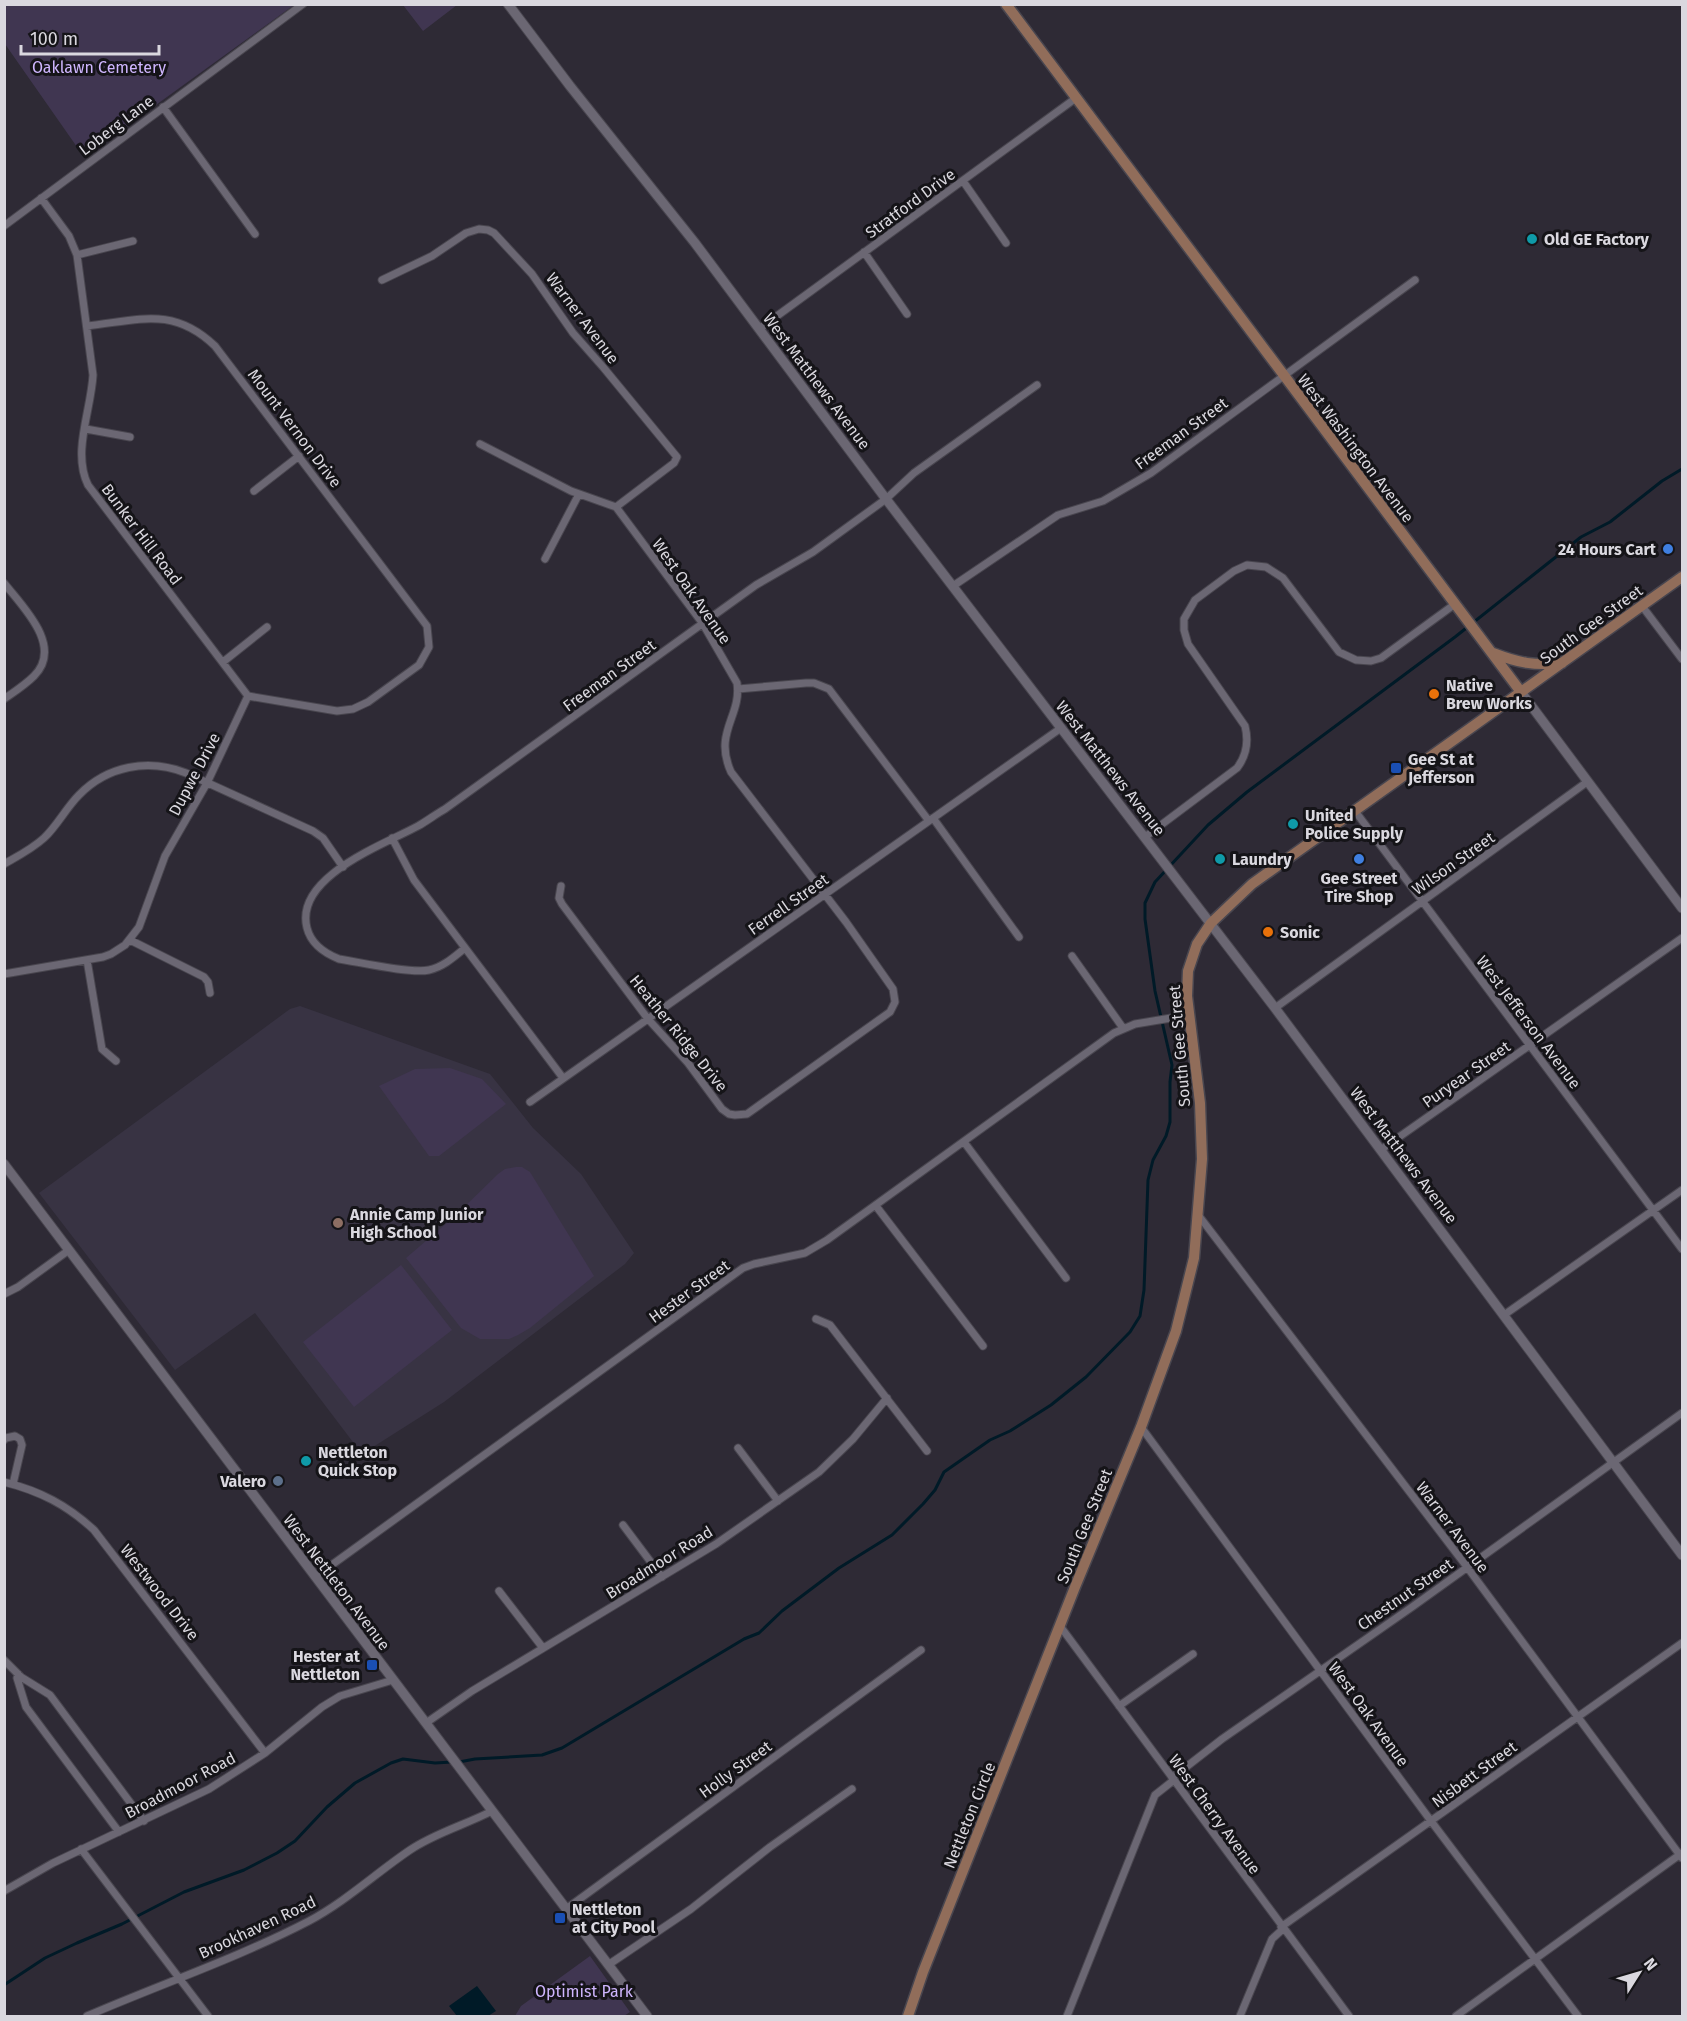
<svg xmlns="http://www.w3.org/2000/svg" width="1687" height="2021" viewBox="0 0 1687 2021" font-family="'Fira Sans',sans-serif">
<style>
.built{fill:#383343}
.green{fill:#403651}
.water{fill:#001a27}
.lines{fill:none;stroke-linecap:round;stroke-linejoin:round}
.stream{stroke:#001a27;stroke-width:3}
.minor-casing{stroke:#49464f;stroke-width:9}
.tertiary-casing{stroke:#49464f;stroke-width:11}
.secondary-casing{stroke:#49464f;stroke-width:13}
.minor{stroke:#6b6773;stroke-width:7}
.tertiary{stroke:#6b6773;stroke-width:9}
.secondary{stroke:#916d5a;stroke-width:10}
.culture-dot{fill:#0f9aa8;stroke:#151418;stroke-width:2}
.shop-dot{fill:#3f7fe0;stroke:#151418;stroke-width:2}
.food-dot{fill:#e8710a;stroke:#151418;stroke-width:2}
.transit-dot{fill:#1a4fb4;stroke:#151418;stroke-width:2}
.education-dot{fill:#8d6e63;stroke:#151418;stroke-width:2}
.service-dot{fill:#5c6f8a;stroke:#151418;stroke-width:2}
.labels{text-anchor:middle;stroke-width:6;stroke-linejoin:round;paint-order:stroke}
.park-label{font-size:16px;fill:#cfb6fe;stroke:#151418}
.street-label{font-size:16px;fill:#dad8df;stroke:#151418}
.poi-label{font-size:16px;font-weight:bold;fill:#dad8df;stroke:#151418;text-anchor:start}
</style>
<rect width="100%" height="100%" fill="#2e2a35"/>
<path class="built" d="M300,1006l190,68 43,54 48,46 53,79 -9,11 -181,138 -82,52 -107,-141 -80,57 -136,-177 251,-184z"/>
<path class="green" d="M4,5l1,-1 289,1 -210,152 -79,-113z
M403,5h54l-34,26z
M450,1068l32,11 24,25 -67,52h-10l-50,-70 36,-17z
M516,1167h6l8,5 64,104 -64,52 -12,7 -9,4h-29l-19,-11 -55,-70 48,-41 44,-43 7,-5z
M401,1265l51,65 -98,77 -51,-65z
M590,1956l40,56 -6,4h-109l6,-10z"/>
<path class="water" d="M477,1986l19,25 -8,5h-31l-8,-10z"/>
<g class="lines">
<path class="stream" d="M459,1762l16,-3 67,-4 20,-7 182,-109 15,-6 23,-22 57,-43 53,-33 31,-31 12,-14 9,-18 46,-32 20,-9 41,-26 35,-28 44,-45 10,-16 4,-26 4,-110 5,-20 13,-24 4,-14v-40l2,-17 -17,-74 -10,-72v-16l10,-21 53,-57 39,-33 208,-155 126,-100 29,-15 52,-41 20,-12
M4,1985l41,-27 32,-15 45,-19 62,-32 60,-22 33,-17 18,-12 32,-34 28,-24 36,-20 12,-4 32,4 17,-1"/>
<g class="minor-casing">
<path id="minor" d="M163,107l92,127
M963,181l43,62
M41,198l28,38 8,19 16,120c-2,36 -21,77 -5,110l160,211
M4,226l299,-222
M864,252l43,62
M77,255l56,-14
M382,280l50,-24 34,-23 13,-4 9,1 6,3 38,41 41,59 30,34 74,90 -3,6 -58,44
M87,326c53,-6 86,-20 128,20l212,280 2,21 -10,18 -51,37 -15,7 -16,2 -89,-15
M759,329l317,-231
M86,429l44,8
M480,444l91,47 45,16 87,117 34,59c5,33 -24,49 -6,89l115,150 47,67 2,13 -5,10 -143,102 -12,1 -6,-1 -7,-5 -34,-46 -40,-44 -86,-115 -3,-6 2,-12
M254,491l45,-35
M545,559l34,-65
M4,583c18,23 60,63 30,93 -9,9 -20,16 -30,23
M953,586l105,-71 45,-14 48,-28 264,-193
M1642,606l40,53
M223,662l44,-35
M738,689l68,-6h8l15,6 100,132
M1355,811l327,438
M933,818l86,119
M1145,837l92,-69c10,-13 12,-26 8,-42l-57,-82 -4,-14v-11l11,-19 39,-29 13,-6 19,2 17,11 56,74 17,8 15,1 10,-3 74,-54
M392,838l22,42 149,198
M4,864c14,-8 28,-15 40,-26 13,-12 22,-30 35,-43 28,-29 69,-37 107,-22l127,58 10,7 20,29
M130,940l74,37 4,5 2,11
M465,948c-11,9 -22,19 -36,22 -19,4 -70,-8 -90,-11 -15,-6 -28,-15 -32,-31 -13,-51 76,-83 111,-102 9,-5 18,-12 27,-17l311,-224 57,-33 73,-53 28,-26 123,-88
M1072,956l51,72
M87,960l15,89 14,12
M4,974l99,-17 8,-3 14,-9 14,-18 26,-71 42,-73 41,-87
M1275,1008l312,-226
M530,1102l531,-374
M964,1142l102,136
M1382,1149l300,-211
M876,1206l107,140
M1199,1216l268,351 215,291
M4,1294l14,-7 51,-37
M1504,1315l178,-125
M816,1319l14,6 97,126
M1141,1427l290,394 147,195
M4,1440l2,-2 9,-2 5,3 2,6 -9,39
M738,1448l40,53
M4,1482c36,9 63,23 90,48l171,223
M623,1525l39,52
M315,1577l428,-309 11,-4 51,-11 22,-13 287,-207 21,-9 54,-9
M499,1591l44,57
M1060,1626l289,390
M4,1660l17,17 29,18 94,126
M18,1674l-1,4 9,29 93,125
M1119,1706l74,-52
M426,1723l46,-32 244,-147 103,-72 34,-33 34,-41
M1172,1778l50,-39 190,-132 270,-194
M81,1849l127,167
M4,1891l49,-28 156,-74 56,-36 57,-46 18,-11 53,-16
M566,1909l355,-259
M1281,1927l401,-284
M608,1965l83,-56 79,-62 82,-58
M87,2016c74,-32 151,-58 222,-95 36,-19 67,-48 101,-71 25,-17 55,-25 82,-39
M1067,2016l88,-221 19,-15
M1240,2016l32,-77 11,-10
M1456,2016l226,-163"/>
</g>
<g class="tertiary-casing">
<path id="tertiary" d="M508,4l62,82 125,157 191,256 389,509 407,547
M1521,692l161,216
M4,1164l643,852"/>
</g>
<g class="secondary-casing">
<path id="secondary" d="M1006,4l515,688
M1493,653c26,10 41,13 69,10
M908,2016l15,-44 152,-385 66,-160 35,-96 18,-73 8,-99 -2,-56 -13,-107 1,-25 9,-27 14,-21 41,-39 430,-307"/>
</g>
<use href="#minor" class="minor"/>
<use href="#tertiary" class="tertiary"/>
<use href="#secondary" class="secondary"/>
</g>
<g class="culture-dot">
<circle cx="1532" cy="239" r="6"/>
<circle cx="1293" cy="824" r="6"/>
<circle cx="1220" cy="859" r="6"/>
<circle cx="306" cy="1461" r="6"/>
</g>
<g class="shop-dot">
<circle cx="1668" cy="549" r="6"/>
<circle cx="1359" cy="859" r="6"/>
</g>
<g class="food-dot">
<circle cx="1434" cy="694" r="6"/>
<circle cx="1268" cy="932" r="6"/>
</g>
<g class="transit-dot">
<rect x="1390" y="762" width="12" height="12" rx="3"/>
<rect x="366" y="1659" width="12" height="12" rx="3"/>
<rect x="554" y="1912" width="12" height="12" rx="3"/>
</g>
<circle class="education-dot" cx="338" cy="1223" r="6"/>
<circle class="service-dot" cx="278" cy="1481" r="6"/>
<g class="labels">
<g class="park-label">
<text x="99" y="73">Oaklawn Cemetery</text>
<text x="584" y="1997">Optimist Park</text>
</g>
<g class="street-label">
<text transform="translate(116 125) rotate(-37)" y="6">Loberg Lane</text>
<text transform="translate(910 203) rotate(-36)" y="6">Stratford Drive</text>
<text transform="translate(583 318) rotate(53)" y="6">Warner Avenue</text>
<text transform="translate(817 381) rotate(53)" y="6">West Matthews Avenue</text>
<text transform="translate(295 428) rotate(53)" y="6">Mount Vernon Drive</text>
<text transform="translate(1181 433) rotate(-36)" y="6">Freeman Street</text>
<text transform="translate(1356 448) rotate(53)" y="6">West Washington Avenue</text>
<text transform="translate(142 534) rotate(53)" y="6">Bunker Hill Road</text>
<text transform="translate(692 591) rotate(55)" y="6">West Oak Avenue</text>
<text transform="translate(1591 624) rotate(-36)" y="6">South Gee Street</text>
<text transform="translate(609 675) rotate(-36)" y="6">Freeman Street</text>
<text transform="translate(1111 768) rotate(52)" y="6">West Matthews Avenue</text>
<text transform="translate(194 774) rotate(-62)" y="6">Dupwe Drive</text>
<text transform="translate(1453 863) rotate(-35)" y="6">Wilson Street</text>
<text transform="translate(788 904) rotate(-35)" y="6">Ferrell Street</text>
<text transform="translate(1529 1022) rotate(53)" y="6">West Jefferson Avenue</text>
<text transform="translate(679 1033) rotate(51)" y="6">Heather Ridge Drive</text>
<text transform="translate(1179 1046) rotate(-95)" y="6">South Gee Street</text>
<text transform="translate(1466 1074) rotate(-35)" y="6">Puryear Street</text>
<text transform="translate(1404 1155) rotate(53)" y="6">West Matthews Avenue</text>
<text transform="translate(689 1291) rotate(-36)" y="6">Hester Street</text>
<text transform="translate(1084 1526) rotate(-68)" y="6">South Gee Street</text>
<text transform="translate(1453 1527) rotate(53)" y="6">Warner Avenue</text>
<text transform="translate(659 1562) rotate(-32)" y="6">Broadmoor Road</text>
<text transform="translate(337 1582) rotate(53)" y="6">West Nettleton Avenue</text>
<text transform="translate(160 1592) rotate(52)" y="6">Westwood Drive</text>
<text transform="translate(1405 1594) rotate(-35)" y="6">Chestnut Street</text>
<text transform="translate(1369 1714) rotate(54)" y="6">West Oak Avenue</text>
<text transform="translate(735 1769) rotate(-36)" y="6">Holly Street</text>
<text transform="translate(1474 1774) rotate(-36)" y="6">Nisbett Street</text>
<text transform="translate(180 1785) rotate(-28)" y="6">Broadmoor Road</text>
<text transform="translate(1215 1814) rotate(54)" y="6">West Cherry Avenue</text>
<text transform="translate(969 1815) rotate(-68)" y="6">Nettleton Circle</text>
<text transform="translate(257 1927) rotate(-25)" y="6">Brookhaven Road</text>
</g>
<g class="poi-label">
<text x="1544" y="245">Old GE Factory</text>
<text x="1656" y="555" text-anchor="end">24 Hours Cart</text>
<text x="1446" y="691">Native<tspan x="1446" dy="18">Brew Works</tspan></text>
<text x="1408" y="765">Gee St at<tspan x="1408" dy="18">Jefferson</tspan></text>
<text x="1305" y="821">United<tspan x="1305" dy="18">Police Supply</tspan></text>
<text x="1232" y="865">Laundry</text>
<text x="1359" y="884" text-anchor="middle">Gee Street<tspan x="1359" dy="18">Tire Shop</tspan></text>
<text x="1280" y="938">Sonic</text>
<text x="350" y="1220">Annie Camp Junior<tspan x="350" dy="18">High School</tspan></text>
<text x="318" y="1458">Nettleton<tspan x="318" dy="18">Quick Stop</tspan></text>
<text x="266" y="1487" text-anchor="end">Valero</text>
<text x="360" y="1662" text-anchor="end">Hester at<tspan x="360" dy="18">Nettleton</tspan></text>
<text x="572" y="1915">Nettleton<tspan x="572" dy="18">at City Pool</tspan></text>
</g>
</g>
<rect width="1687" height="2021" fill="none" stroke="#dad8df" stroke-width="12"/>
<g transform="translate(1639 1973) rotate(53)" stroke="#151418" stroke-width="4.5" paint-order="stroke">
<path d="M0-4.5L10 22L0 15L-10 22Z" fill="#dad8df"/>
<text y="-9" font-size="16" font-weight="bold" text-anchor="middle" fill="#dad8df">N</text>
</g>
<path d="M21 45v9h138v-9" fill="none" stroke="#dad8df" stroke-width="3"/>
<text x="30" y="45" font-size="18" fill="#dad8df" stroke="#151418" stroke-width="4.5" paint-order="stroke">100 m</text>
</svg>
